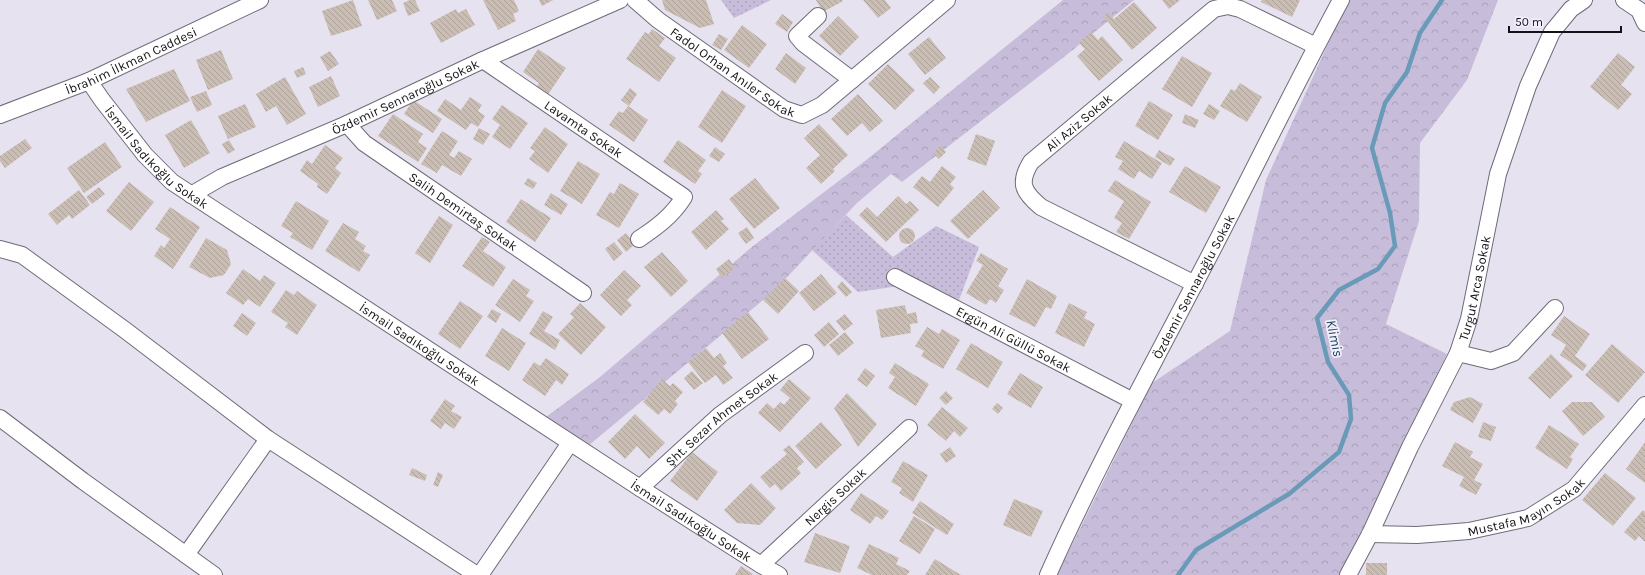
<svg xmlns="http://www.w3.org/2000/svg" width="1645" height="575" viewBox="0 0 1645 575" font-family="Karla,sans-serif">
<style>
.grass{fill:url(#grass-dots)}
.forest{fill:url(#forest-crowns)}
.lines{fill:none;stroke-linecap:round;stroke-linejoin:round}
.stream{stroke:#699ab8;stroke-width:4.5}
.building{fill:url(#building-back-hatch)}
.minor-casing{stroke:#6f6b77;stroke-width:18}
.minor{stroke:#fff;stroke-width:16}
.labels{text-anchor:middle;stroke-width:3.5;stroke-linejoin:round;paint-order:stroke}
.street-label{font-size:13px;fill:#141217;stroke:#f4effe}
.water-label{font-size:14px;font-style:italic;fill:#194258;stroke:#f4effe}
</style>
<defs>
<pattern id="grass-dots" width="8" height="8" patternUnits="userSpaceOnUse"><rect width="8" height="8" fill="#c7bdda"/><path d="M2 2h.1M6 6h.1" fill="none" stroke="#aaa1ba" stroke-width="1.8" stroke-linecap="round"/></pattern>
<pattern id="forest-crowns" width="20" height="18" patternUnits="userSpaceOnUse"><rect width="20" height="18" fill="#c7bdda"/><path d="M2 6a3 3 0 1 1 6 0M12 15a3 3 0 1 1 6 0" fill="none" stroke="#aaa1ba"/></pattern>
<pattern id="building-back-hatch" width="6" height="6" patternUnits="userSpaceOnUse"><rect width="6" height="6" fill="#cabeb4"/><path d="M-1 5l2 2M0 0l6 6M5-1l2 2" fill="none" stroke="#ada29a"/></pattern>
</defs>
<rect width="100%" height="100%" fill="#e7e2f0"/>
<path class="grass" d="M721,0h50l-37,18z
M846,215l47,42 43,-31 43,21 -20,53 -39,-17 -62,9 -46,-42z"/>
<path class="forest" d="M1063,0h71l-70,57 -162,125 -11,-8 -34,29 -83,88 -186,155 -42,-29 54,-40 153,-131 112,-85z
M1348,0h150l-31,80 -47,63 -1,78 -33,103 61,30 -92,190v31h-298l95,-192 78,-52 36,-151z"/>
<g class="lines">
<path class="stream" d="M1178,575l18,-25 93,-56 50,-42 12,-33 -2,-24 -21,-33 -11,-44 22,-28 39,-21 17,-23 -5,-33 -18,-65 13,-45 22,-31 13,-39 22,-33"/>
</g>
<path class="building" d="M353,0l9,26 -31,10 -9,-25z
M368,0h24l5,11 -20,9z
M410,0h5l5,11 -12,5 -5,-13z
M483,0h31l5,11 -6,3 3,7 -18,9z
M539,0h14l-11,6z
M662,0h44l8,24 -14,4 -35,-18z
M816,0h26l1,1 -20,11z
M863,0h22l6,8 -13,10z
M1162,0h18l-11,9z
M1262,0h38l-8,17 -31,-15z
M1134,2l23,26 -25,22 -29,-34 5,-4 6,7z
M456,9l2,4 8,-4 9,16 -34,18 -11,-20z
M782,14l11,8 -6,10 -12,-8z
M838,16l21,21 -19,19 -21,-20z
M742,25l25,19 -18,24 -25,-18z
M652,29l13,9 -6,8 17,12 -17,24 -33,-23 19,-27 4,2z
M1091,32l7,8 4,-4 21,24 -24,21 -22,-25 8,-7 -6,-6z
M719,34l9,5 -7,11 -9,-5z
M929,37l17,21 -21,17 -17,-21z
M538,49l28,19 -19,28 -11,-8 3,-5 -16,-11z
M221,50l12,29 -25,11 -12,-30z
M330,51l9,13 -11,7 -8,-14z
M786,53l20,15 -11,16 -20,-15z
M1618,53l17,14 -14,18 11,9 -14,16 -28,-23z
M1182,56l30,17 -20,34 -30,-18z
M888,64l27,26 -20,20 -27,-26z
M303,67l3,7 -9,4 -3,-7z
M174,69l16,32 -44,21 -20,-33z
M331,76l9,20 -22,11 -9,-20z
M285,77l21,37 -19,11 -11,-19 -10,6 -10,-18z
M930,77l10,10 -6,7 -11,-11z
M1240,83l22,14 -15,25 -27,-16 11,-17 4,2z
M630,88l7,6 -8,12 -8,-6z
M722,90l24,16 -24,37 -24,-16z
M206,91l6,14 -15,7 -7,-15z
M858,94l25,27 -13,11 -8,-9 -15,13 -16,-17z
M470,97l12,8 -4,6 7,5 -7,11 -7,-4 -5,7 -29,-19 8,-12 16,11z
M413,100l29,19 -9,14 -29,-19z
M1149,101l24,14 -15,25 -23,-14z
M245,104l11,23 -28,12 -10,-23z
M1209,104l11,7 -6,9 -11,-6z
M502,105l26,18 -18,26 -18,-12 8,-12 -8,-6z
M628,106l20,14 -14,22 -25,-17 10,-14 4,2z
M393,114l30,20 -5,8 9,6 -9,14 -40,-26z
M1185,114l14,6 -4,8 -13,-5z
M191,120l19,33 -26,15 -19,-33z
M819,124l29,31 -15,14 2,2 -14,13 -15,-16 14,-13 -16,-17z
M545,127l23,17 -20,29 -19,-14 6,-8 -5,-3z
M479,128l11,6 -7,11 -10,-6z
M442,131l16,10 -9,14 5,3 5,-7 13,8 -11,17 -19,-11 -5,8 -16,-9z
M976,134l19,7 -9,25 -19,-7z
M25,139l7,9 -27,20 -5,-7v-5z
M229,140l6,10 -7,4 -6,-10z
M678,140l28,20 -8,11 4,3 -7,10 -32,-22z
M1124,141l38,22 -10,16 -13,-8 -5,8 -16,-10 5,-8 -8,-4z
M105,142l17,25 -38,26 -17,-25z
M325,145l18,13 -8,10 6,5 -14,21 -10,-7 1,-3 -18,-13 7,-11 5,4z
M941,146l5,6 -7,7 -6,-6z
M715,147l10,7 -6,8 -10,-6z
M1159,150l16,9 -5,7 -15,-9z
M578,161l22,13 -18,30 -22,-13z
M942,166l14,11 -6,7 4,4 -16,19 -25,-20 9,-11 8,6z
M1185,166l36,21 -15,26 -37,-21z
M528,178l9,5 -4,6 -9,-5z
M755,178l25,30 -26,21 -25,-30z
M1115,180l36,22 -22,37 -13,-7 6,-9 -8,-5 10,-17 -16,-10z
M129,182l25,20 -23,29 -25,-20z
M620,183l19,11 -20,34 -23,-13 14,-23 4,2z
M99,187l6,7 -13,10 -6,-7z
M79,190l11,15 -18,14 -3,-4 -12,10 -9,-11z
M983,190l17,18 -32,31 -18,-18z
M551,193l17,11 -7,11 -17,-10z
M898,196l8,8 4,-3 9,9 -33,32 -27,-27 8,-8 10,10z
M521,199l30,19 -16,24 -29,-20z
M296,201l33,20 -17,29 -22,-13 3,-4 -12,-7z
M170,207l30,20 -27,42 -19,-13 7,-11 3,3 6,-9 -15,-10z
M716,210l8,9 -3,2 8,8 -23,21 -15,-18z
M439,216l14,9 -23,38 -15,-10z
M343,223l16,9 -4,7 11,7 -3,5 7,4 -11,17 -34,-21z
M747,227l7,11 -8,6 -8,-11z
M899 236a8 8 0 1 1 16 0a8 8 0 1 1-16 0Z
M626,233l9,11 -9,8 -9,-12z
M482,237l8,5 -7,9 23,16 -13,20 -31,-21z
M206,238l21,12 4,14 -7,11 -14,3 -21,-11z
M614,242l9,11 -9,8 -9,-12z
M662,252l26,29 -17,16 -27,-30z
M981,253l27,16 -10,17 6,4 -8,13 -6,-4 -4,6 -20,-12 17,-28 -7,-4z
M729,259l6,9 -13,10 -6,-9z
M243,269l17,12 4,-6 12,8 -16,24 -12,-8 -5,6 -17,-12z
M624,270l17,16 -14,14 5,5 -11,11 -21,-21z
M821,274l16,19 -23,18 -15,-18z
M785,278l14,13 -21,23 -15,-14z
M513,279l17,11 -4,6 8,5 -14,21 -25,-17z
M1027,279l30,17 -6,13 -5,-2 -11,20 -26,-13z
M842,281l10,11 -6,5 -9,-10z
M286,290l8,5 3,-4 20,14 -20,30 -12,-8 3,-4 -17,-11z
M460,301l23,15 -23,33 -22,-15z
M580,303l26,24 -25,28 -23,-21 16,-17 -4,-3z
M1069,303l18,9 -3,6 11,6 -11,23 -29,-14z
M905,305l2,9 9,-2 2,11 -8,1 1,9 -30,5 -5,-28z
M492,309l9,5 -5,9 -9,-6z
M543,311l10,6 -9,14 16,9 -5,10 -26,-16z
M748,312l21,27 -27,20 -20,-26z
M242,313l14,10 -9,13 -14,-10z
M845,314l8,10 -9,7 -8,-10z
M1564,316l26,18 -15,22 12,9 -4,6 -23,-16 6,-10 -15,-10z
M829,322l10,12 -15,13 -10,-12z
M927,327l12,7 3,-5 18,11 -17,29 -22,-13 3,-5 -9,-5z
M502,328l24,15 -17,28 -24,-15z
M845,332l9,11 -16,13 -9,-11z
M971,343l32,19 -15,26 -32,-19z
M1612,344l33,28 -27,31 -33,-28z
M706,348l8,10 6,-5 7,10 -4,3 10,12 -10,7 -7,-10 -11,8 -17,-21z
M1551,354l22,22 -23,23 -22,-21z
M546,358l23,16 -7,11 -6,-5 -11,16 -23,-16 12,-18 6,4z
M895,363l34,21 -13,22 -28,-18 7,-11 -6,-4z
M865,368l10,8 -8,11 -10,-7z
M692,371l11,12 -9,7 -10,-12z
M1020,373l23,14 -12,21 -24,-14z
M662,379l8,7 3,-3 10,9 -8,9 3,3 -8,10 -6,-5 -6,6 -15,-13z
M789,379l22,19 -31,34 -22,-19 9,-10 7,6 6,-7 4,3 6,-7 -10,-8z
M946,391l7,7 -7,7 -7,-7z
M847,393l30,31 -19,23 -24,-39z
M1470,397l13,7 -10,19 -23,-13 4,-8z
M445,399l10,7 -4,5 11,6 -8,12 -9,-6 -4,6 -11,-8z
M1572,402h20l13,15 -22,19 -21,-25z
M997,403l6,5 -5,6 -6,-5z
M942,407l26,21 -8,9 -6,-6 -8,10 -19,-16z
M635,414l30,29 -16,16 -12,-13 -12,13 -17,-17z
M821,422l21,23 -26,24 -21,-23z
M1483,422l13,5 -5,14 -13,-4z
M1549,425l30,19 -9,13 3,2 -6,10 -32,-21z
M1455,442l18,10 -3,5 13,7 -9,16 8,4 -6,11 -17,-9 5,-9 -22,-11z
M1645,442v41l-19,-14z
M789,445l15,17 -7,6 4,5 -20,18 -6,-7 -5,4 -10,-11 27,-23 -4,-4z
M950,447l6,9 -10,7 -6,-9z
M692,452l26,20 -21,29 -27,-20z
M903,461l25,14 -15,27 -14,-9 3,-5 -11,-6z
M412,468l15,7 -2,6 -16,-6z
M438,472l5,3 -5,12 -5,-2z
M1605,473l31,25 -23,28 -31,-26z
M751,483l25,25 -16,17 -23,-2 -13,-13z
M861,493l28,18 -7,9 -6,-4 -6,8 -20,-14z
M1014,499l29,12 -12,26 -28,-12z
M920,501l34,23 -7,11 -35,-22z
M1643,510l2,2v30l-6,-6 -4,5 -11,-9z
M914,516l21,13 -15,25 -21,-13z
M815,533l35,13 -10,27 -36,-11z
M869,544l30,14 -3,6 14,7 -3,4h-35l-15,-7z
M935,559l26,16h-36z
M1366,563h21v12h-21z
M741,566l12,8 -1,1h-17z"/>
<g class="lines">
<g class="minor-casing">
<g id="minor">
<path id="s1" d="M635,0l23,20 126,89 18,6 20,-10 125,-105"/>
<path d="M1624,0l15,10 6,13"/>
<path d="M818,16l-21,20 6,7 49,37"/>
<path id="s2" d="M483,60l201,137c-12,19 -27,30 -45,42"/>
<path id="s3" d="M89,81l13,19 43,55 27,27 468,306 121,77 18,10"/>
<path id="s4" d="M0,115l89,-34 171,-81"/>
<path id="s5" d="M347,124l17,19 219,150"/>
<path id="s6" d="M191,195l31,-18 125,-53 136,-64 137,-60"/>
<path d="M0,249l22,6 103,75 143,109 209,136"/>
<path id="s7" d="M895,277l238,124"/>
<path id="s8" d="M1195,284l-154,-77c-18,-15 -23,-24 -10,-45l183,-153 14,-3 12,3 76,37"/>
<path d="M1458,353l33,8 22,-8 42,-45"/>
<path d="M0,418l83,63 131,94"/>
<path id="s9" d="M640,488l80,-73 85,-62"/>
<path id="s10" d="M1370,534l47,1 52,-4 59,-13 46,-29 71,-84"/>
<path d="M186,555l82,-116"/>
<path id="s11" d="M761,565l148,-137"/>
<path d="M480,575l90,-132"/>
<path id="s12" d="M1048,575c44,-99 96,-194 146,-290 50,-94 96,-191 147,-285"/>
<path id="s13" d="M1348,575l22,-41 40,-87 48,-94 11,-34 29,-145 30,-88 24,-54 19,-23 13,-9"/>
</g>
</g>
<use href="#minor" class="minor"/>
</g>
<g class="labels">
<g class="street-label">
<text dy="5" stroke="none"><textPath href="#s4" startOffset="142">İbrahim İlkman Caddesi</textPath></text>
<text dy="5" stroke="none"><textPath href="#s1" startOffset="122">Fadol Orhan Anıler Sokak</textPath></text>
<text dy="5" stroke="none"><textPath href="#s6" startOffset="236">Özdemir Sennaroğlu Sokak</textPath></text>
<text dy="5" stroke="none"><textPath href="#s8" startOffset="287">Ali Aziz Sokak</textPath></text>
<text dy="5" stroke="none"><textPath href="#s2" startOffset="122">Lavamta Sokak</textPath></text>
<text dy="5" stroke="none"><textPath href="#s3" startOffset="103">İsmail Sadıkoğlu Sokak</textPath></text>
<text dy="5" stroke="none"><textPath href="#s5" startOffset="146">Salih Demirtaş Sokak</textPath></text>
<text dy="5" stroke="none"><textPath href="#s12" startOffset="323">Özdemir Sennaroğlu Sokak</textPath></text>
<text dy="5" stroke="none"><textPath href="#s13" startOffset="315">Turgut Arca Sokak</textPath></text>
<text dy="5" stroke="none"><textPath href="#s7" startOffset="134">Ergün Ali Güllü Sokak</textPath></text>
<text dy="5" stroke="none"><textPath href="#s3" startOffset="427">İsmail Sadıkoğlu Sokak</textPath></text>
<text dy="5" stroke="none"><textPath href="#s9" startOffset="107">Şht. Sezar Ahmet Sokak</textPath></text>
<text dy="5" stroke="none"><textPath href="#s11" startOffset="101">Nergis Sokak</textPath></text>
<text dy="5" stroke="none"><textPath href="#s10" startOffset="162">Mustafa Mayın Sokak</textPath></text>
<text dy="5" stroke="none"><textPath href="#s3" startOffset="751">İsmail Sadıkoğlu Sokak</textPath></text>
</g>
<g class="water-label">
<text transform="translate(1335 338) rotate(78)" y="5">Klimis</text>
</g>
</g>
<path d="M1509 26v6h112v-6" fill="none" stroke="#141217" stroke-width="2"/>
<text x="1515" y="26" font-size="12" fill="#141217" stroke="#f4effe" stroke-width="3" paint-order="stroke">50 m</text>
</svg>
